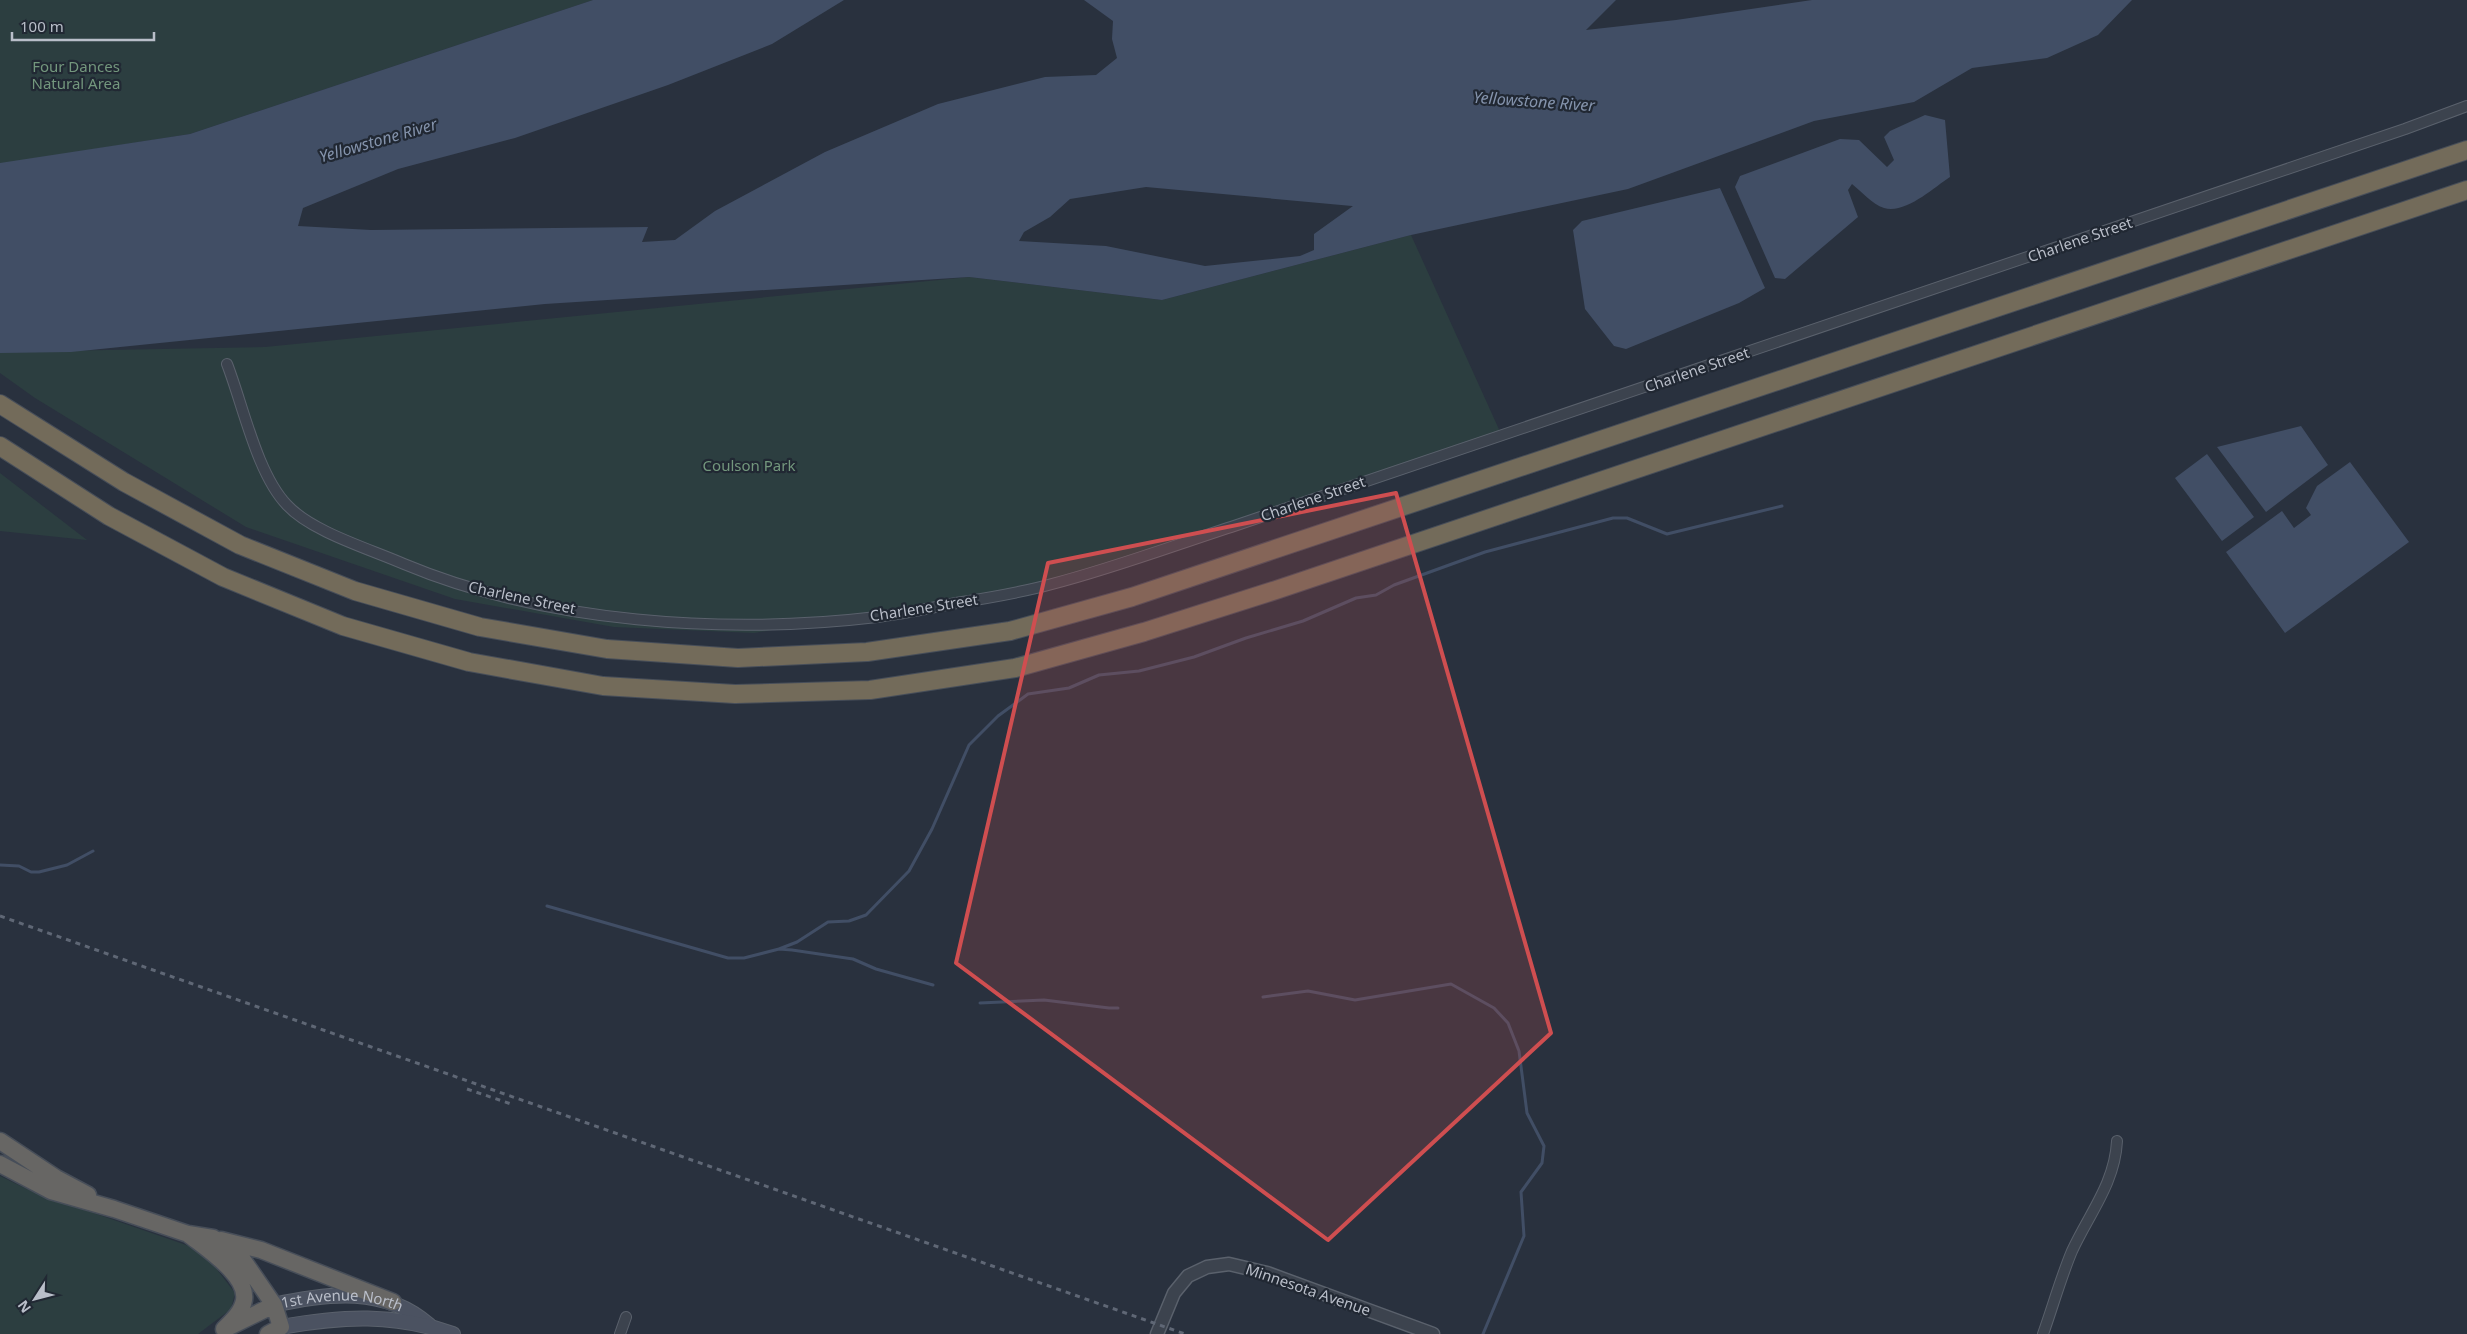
<svg xmlns="http://www.w3.org/2000/svg" width="2467" height="1334" viewBox="0 0 2467 1334" font-family="'Noto Sans',sans-serif">
<style>
.green{fill:#2c3e40}
.water{fill:#414e65;fill-rule:evenodd}
.lines{fill:none;stroke-linecap:round;stroke-linejoin:round}
.stream{stroke:#414e65;stroke-width:3}
.minor-casing{stroke:#5a616c;stroke-width:12}
.tertiary-casing{stroke:#5a616c;stroke-width:15}
.secondary-casing{stroke:#5a616c;stroke-width:16}
.trunk-casing{stroke:#474e59;stroke-width:19}
.motorway-casing{stroke:#474e59;stroke-width:20}
.minor{stroke:#3c434e;stroke-width:10}
.tertiary{stroke:#3c434e;stroke-width:12}
.secondary{stroke:#4b5261;stroke-width:14}
.trunk{stroke:#676664;stroke-width:16}
.motorway{stroke:#736b5a;stroke-width:18}
.rail{stroke:#5f6775;stroke-width:3;stroke-dasharray:5 5;stroke-linecap:butt}
.marked{fill:#cf4e50;fill-opacity:0.2;stroke:#cf4e50;stroke-width:4;stroke-linejoin:round}
.labels{text-anchor:middle;stroke-width:4.5;stroke-linejoin:round;paint-order:stroke}
.park-label{font-size:15px;fill:#73977d;stroke:#212833}
.street-label{font-size:15px;fill:#b9bec9;stroke:#212833}
.water-label{font-size:16px;font-style:italic;fill:#8493ac;stroke:#212833}
</style>
<rect width="100%" height="100%" fill="#29313e"/>
<path class="green" d="M0,0h593l-403,134 -190,30z
M1411,235l91,201 -450,148 -298,49 -140,-6 -159,-28 -209,-72 -211,-129 -35,-25v-21l265,-5 704,-70 193,23z
M0,473l87,67 -87,-9z
M0,1176l33,16 156,54 23,17 23,30 -4,16 -33,25h-198z"/>
<path class="water" d="M593,0h251l-72,44 -104,41 -153,53 -117,31 -95,39 -5,18 73,4 277,-3 -6,15 33,-2 40,-29 110,-59 113,-48 107,-27 51,-2 21,-17 -5,-19 1,-18 -29,-21h532l-30,30 90,-10 136,-20h320l-34,35 -51,23 -75,10 -58,34 -100,19 -186,68 -217,46 -249,65 -193,-23 -424,27 -474,48 -71,1v-190l190,-29zM1146,187l206,19h1l-39,28v16l-14,6 -95,10 -99,-20 -87,-5 5,-9 26,-15 20,-18z
M1925,115l20,5 5,57c-17,11 -44,37 -66,31 -12,-4 -22,-16 -32,-24l-4,6 10,27 -73,62 -10,-1 -40,-91 5,-11 100,-37 19,1 28,27 7,-7 -10,-23 6,-6z
M1720,188l45,100 -26,15 -113,46 -12,-3 -29,-37 -12,-79 9,-9z
M2301,426l27,39 -62,47 -49,-65z
M2207,454l47,63 -32,24 -47,-63z
M2350,462l59,80 -124,91 -59,-81 56,-41 12,17 17,-13 -5,-7 11,-22z"/>
<g class="lines">
<path class="stream" d="M0,865l19,1 12,6h8l28,-7 26,-14
M547,906l181,52h16l35,-9 13,1 61,9 23,10 57,16
M779,949l18,-7 31,-20 21,-1 17,-6 43,-44 23,-42 37,-84 29,-29 30,-22 41,-6 30,-13 40,-4 55,-14 52,-19 57,-17 53,-23 20,-3 18,-10 91,-33 128,-34h14l40,16 115,-28
M1263,997l45,-6 47,9 96,-16 43,24 14,15 11,28 8,62 17,33 -2,17 -21,29 3,44 -41,98
M980,1003l64,-3 65,8h9"/>
<g class="minor-casing">
<path id="minor" d="M227,364c16,41 30,110 60,141 25,27 83,44 117,59 141,59 322,71 473,53 27,-3 53,-9 79,-14 32,-5 64,-10 96,-19 62,-16 123,-39 185,-59l1168,-396 62,-23
M620,1334l6,-17
M2043,1334c10,-28 18,-57 29,-83 17,-37 43,-68 45,-110"/>
</g>
<g class="tertiary-casing">
<path id="tertiary" d="M1157,1334l17,-41 14,-17 19,-9 22,-3 38,9 166,61"/>
</g>
<g class="secondary-casing">
<g id="secondary">
<path id="s1" d="M274,1305c54,-12 111,-19 155,20"/>
<path d="M281,1327c61,-11 113,-14 172,7"/>
</g>
</g>
<g class="trunk-casing">
<path id="trunk" d="M0,1141l56,37 32,17
M0,1164l51,27 63,18 74,25 25,4 30,22 31,45 7,22 -13,7
M188,1234c17,14 60,41 56,66 -2,12 -12,21 -20,29
M221,1240l40,10 132,52
M229,1327l45,-22"/>
</g>
<g class="motorway-casing">
<path id="motorway" d="M0,404l124,78 116,63 115,46 125,36 127,22 131,9 129,-6 143,-21 122,-34 1335,-447
M0,446l109,70 114,61 120,49 126,36 134,24 132,8 135,-4 145,-22 129,-36 132,-42 1191,-400"/>
</g>
<use href="#minor" class="minor"/>
<use href="#tertiary" class="tertiary"/>
<use href="#secondary" class="secondary"/>
<use href="#trunk" class="trunk"/>
<use href="#motorway" class="motorway"/>
<path class="rail" d="M0,916l1185,418
M467,1089l47,16"/>
</g>
<path class="marked" d="M1396,493l155,540 -223,207 -372,-277 92,-400z"/>
<g class="labels">
<g class="park-label">
<text x="76" y="72">Four Dances<tspan x="76" dy="17">Natural Area</tspan></text>
<text x="749" y="471">Coulson Park</text>
</g>
<g class="street-label">
<text transform="translate(2080 240) rotate(-19)" y="5">Charlene Street</text>
<text transform="translate(1697 370) rotate(-19)" y="5">Charlene Street</text>
<text transform="translate(1313 499) rotate(-19)" y="5">Charlene Street</text>
<text transform="translate(522 598) rotate(12)" y="5">Charlene Street</text>
<text transform="translate(924 608) rotate(-9)" y="5">Charlene Street</text>
<text transform="translate(1308 1290) rotate(19)" y="5">Minnesota Avenue</text>
<text dy="5" stroke="none"><textPath href="#s1" startOffset="69">1st Avenue North</textPath></text>
</g>
<g class="water-label">
<text transform="translate(1534 101) rotate(4)" y="6">Yellowstone River</text>
<text transform="translate(378 140) rotate(-16)" y="6">Yellowstone River</text>
</g>
</g>
<g transform="translate(35 1299) rotate(234)" stroke="#212833" stroke-width="4" paint-order="stroke">
<path d="M0-4L9 19L0 12L-9 19Z" fill="#b9bec9"/>
<text y="-8" font-size="14" font-weight="bold" text-anchor="middle" fill="#b9bec9">N</text>
</g>
<path d="M12 32v8h142v-8" fill="none" stroke="#b9bec9" stroke-width="2.5"/>
<text x="20" y="32" font-size="15" fill="#b9bec9" stroke="#212833" stroke-width="4" paint-order="stroke">100 m</text>
</svg>
